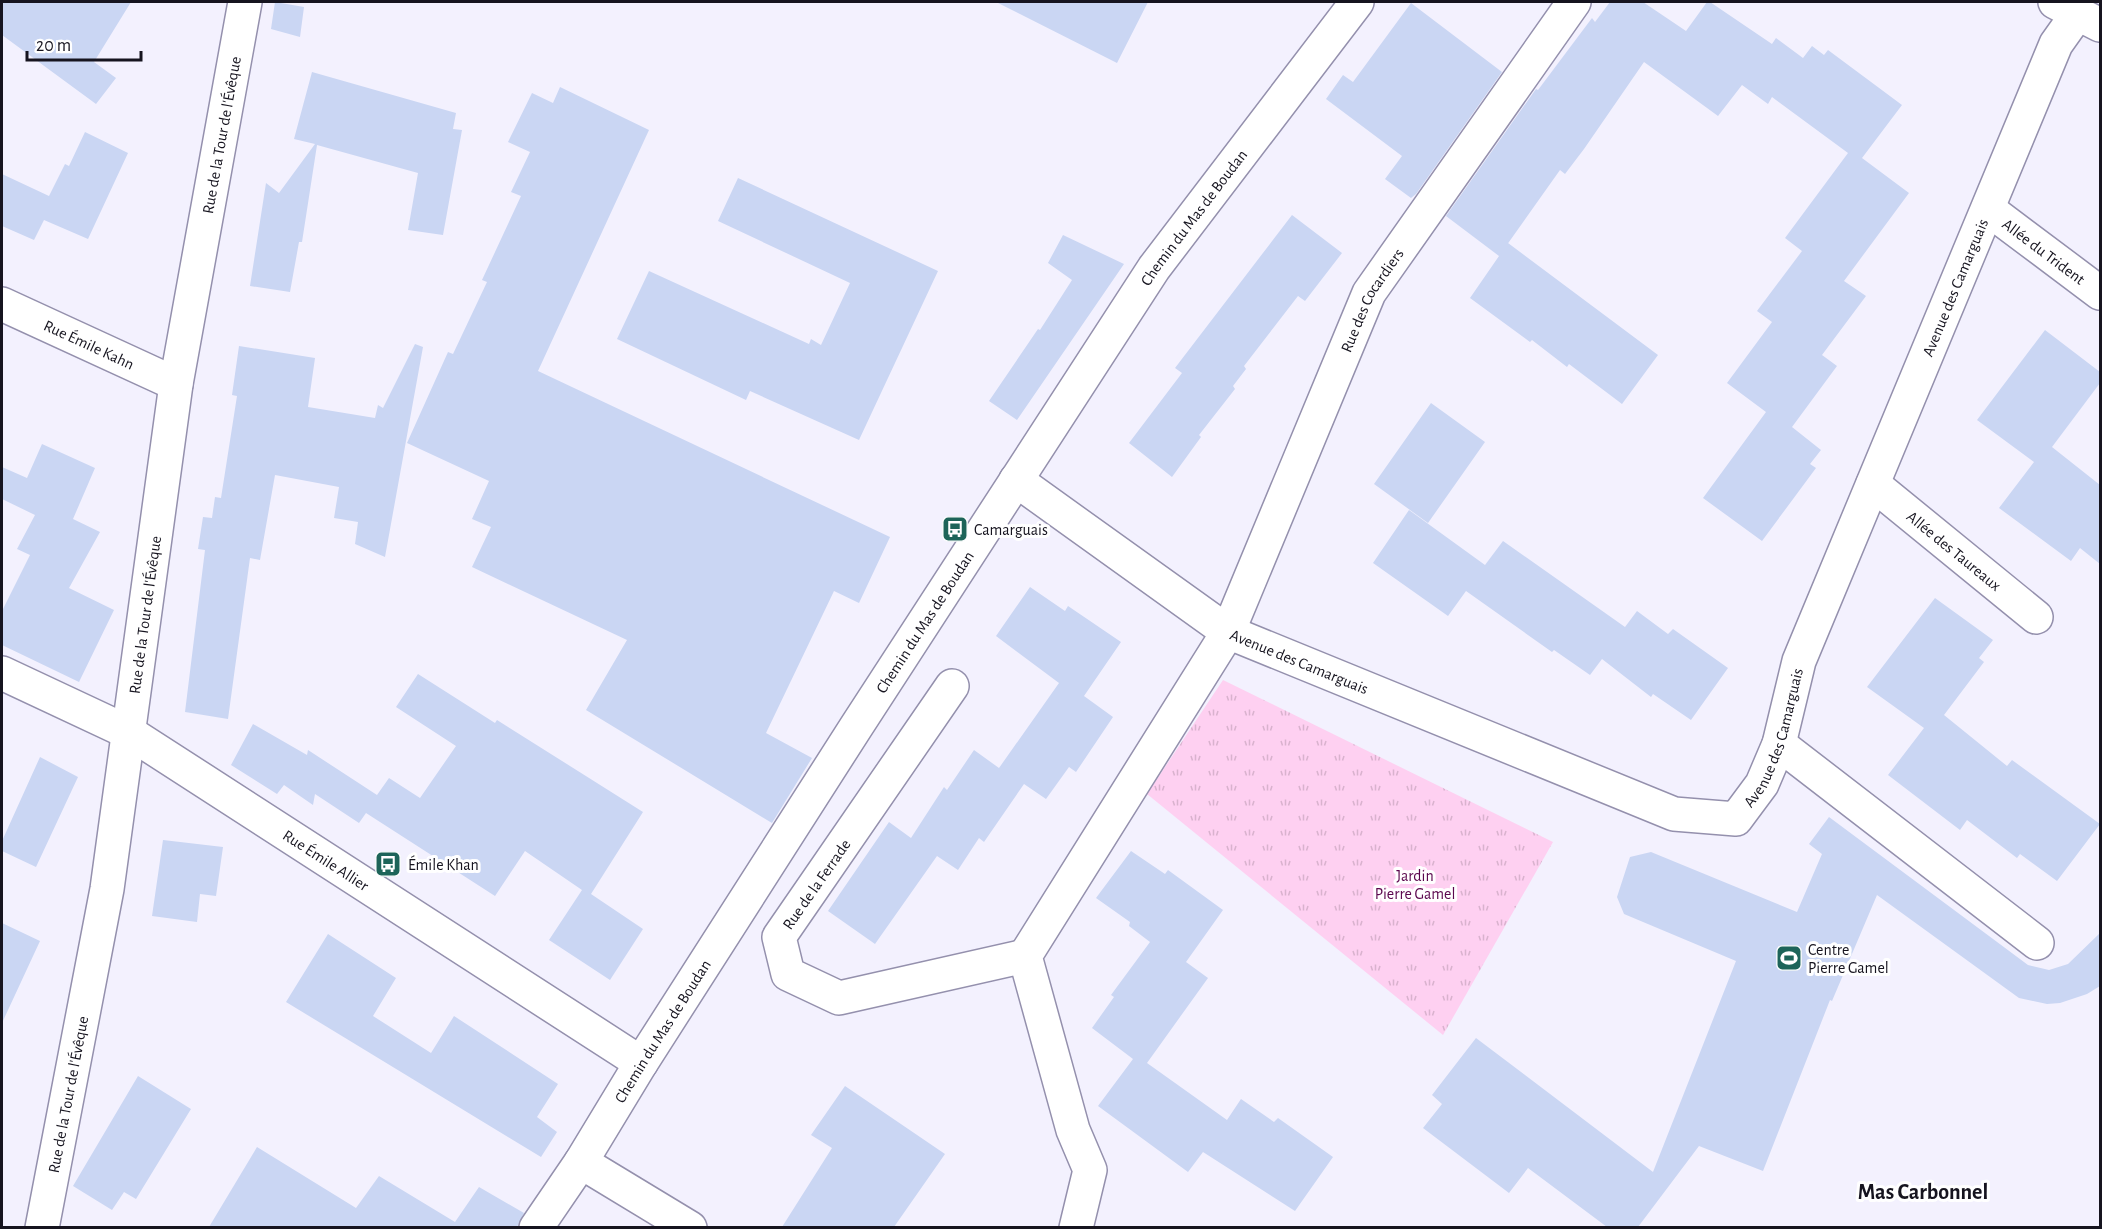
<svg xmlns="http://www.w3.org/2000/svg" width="2102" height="1229" viewBox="0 0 2102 1229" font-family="'Alegreya Sans',sans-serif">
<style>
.park{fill:url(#park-tufts)}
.building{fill:#cad6f3}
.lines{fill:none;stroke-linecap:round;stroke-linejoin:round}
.minor-casing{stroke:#9490ad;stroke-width:36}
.tertiary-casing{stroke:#9490ad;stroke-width:36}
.minor{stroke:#fff;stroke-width:33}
.tertiary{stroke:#fff;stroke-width:33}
.labels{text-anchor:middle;stroke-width:6;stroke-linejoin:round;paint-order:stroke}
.street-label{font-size:16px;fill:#16141f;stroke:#fff}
.poi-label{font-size:16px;fill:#16141f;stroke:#fff;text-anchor:start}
.park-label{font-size:16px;fill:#5b074e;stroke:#fff}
.district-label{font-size:22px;font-weight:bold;fill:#16141f;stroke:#fff}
</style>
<defs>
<pattern id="park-tufts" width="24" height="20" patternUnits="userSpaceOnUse" patternTransform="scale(1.5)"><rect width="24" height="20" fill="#fed0f1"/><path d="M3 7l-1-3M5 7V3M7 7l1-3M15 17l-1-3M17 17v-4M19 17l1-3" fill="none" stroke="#d9b2ce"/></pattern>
</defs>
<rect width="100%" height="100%" fill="#f3f1fe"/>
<path class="park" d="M1223,680l330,162 -110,193 -296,-241z"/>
<path class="building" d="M2,2h129l-37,60 22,16 -20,26 -94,-69z
M275,2l29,5 -4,30 -29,-8z
M996,2h152l-31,61z
M1610,2h33l43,29 21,-29h3l62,42 4,-6 27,20 9,-12 12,9 4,-5 74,55 -40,53 47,35 -65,88 22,15 -44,59 15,11 -45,61 29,23 -11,14 6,4 -54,73 -59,-43 63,-86 -39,-29 45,-61 -15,-11 45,-60 -17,-13 63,-85 -76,-56 -4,7 -26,-19 -24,31 -74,-54 -60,87 -19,25 -5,-4 -61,86 -53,-40 90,-127 2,1 54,-72 3,4z
M1411,3l91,69 -86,122 -5,4 -26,-19 17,-23 -76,-57 17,-24 10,7z
M312,72l144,41 -3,16 9,1 -19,105 -35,-5 10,-57 -101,-28 -15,97h-3l-9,50 -40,-6 16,-103 13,10 36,-49 -21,-5z
M560,87l89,43 -111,241 352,166 -31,66 -25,-12 -68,142 46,25 -40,65 -186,-113 41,-70 -155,-73 19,-40 -19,-8 17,-38 -82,-38 41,-91 5,2 34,-72 -5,-2 39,-84 -10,-4 19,-40 -22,-10 24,-49 21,10z
M85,132l43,21 -40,86 -44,-19 -10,20 -32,-14v-52l47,22 16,-32 4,2z
M738,178l200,93 -79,169 -109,-49 -4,9 -129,-61 32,-68 160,73 2,-5 10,6 29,-62 -132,-62z
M1292,215l50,38 -37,48 -7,-5 -54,70 2,3 -13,17 2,3 -36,46 2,2 -29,40 -43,-34 53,-70 -7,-5z
M1063,235l61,29 -107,156 -28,-19 49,-72 2,1 32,-50 -24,-17z
M1508,243l150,112 -36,49 -53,-40 -2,3 -35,-27 -2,2 -60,-44z
M2045,330l55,42v11l-48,64 48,38v79l-20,-16 -9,13 -72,-53 35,-46 -57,-42z
M415,344l8,3 -38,210 -30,-13 3,-22 -24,-4 5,-31 -64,-12 -15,85 -10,-2 -22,161 -43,-7 20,-162 -7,-1 5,-32 9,1 3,-21 6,1 16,-102 -5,-1 7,-49 76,12 -7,49 67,11 3,-13 5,3z
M1431,403l54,39 -57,81 -54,-39z
M42,444l53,24 -22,51 27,13 -31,56 45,22 -35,72 -77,-37v-34l28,-56 -13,-6 18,-34 -33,-16v-32l25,11z
M1409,510l76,55 18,-24 122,86 12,-16 31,23 5,-5 55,39 -37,52 -38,-26 -2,3 -49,-38 -12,16 -36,-25 -2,2 -86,-61 -18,25 -75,-53z
M1030,587l35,24 3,-5 53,36 -37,54 29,21 -37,55 -7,-5 -23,32 -22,-15 -40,58 -5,-4 -21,32 -21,-14 -62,88 -47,-33 61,-89 22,16 33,-51 3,3 27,-40 25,18 60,-85 -63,-47z
M1935,598l58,42 -14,18 5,4 -40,53 63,51 5,-6 88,64 -43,57 -37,-27 -3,4 -50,-38 -7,10 -72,-55 36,-47 -57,-41z
M418,674l77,49 2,-3 146,92 -52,82 52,35 -33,51 -61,-40 33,-50 -57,-39 -30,45 -129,-83 -7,10 -44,-29 -2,11 -29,-20 -7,9 -46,-29 22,-41 54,31 1,-5 69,45 12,-17 31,20 36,-52 -60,-39z
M40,757l38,20 -42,90 -34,-16v-10z
M1829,817l199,148 21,5 19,-6 32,-31v53l-13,8 -27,9 -13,1 -28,-6 -142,-103 -45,106 -2,-1 -67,171 -64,-25 -61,81h-31l-79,-59 -19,25 -86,-65 19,-24 -10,-9 44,-57 177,134 83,-211 -112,-47 -7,-17 13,-40 21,-5 146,60 25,-58 -13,-10z
M163,840l60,7 -7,49 -16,-2 -3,28 -45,-6z
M1131,851l34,23 3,-4 55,40 -37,52 22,16 -61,85 80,57 14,-21 33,23 4,-4 55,39 -38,54 -92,-59 -15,20 -90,-66 35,-47 -41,-31 22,-31 -3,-2 39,-53 -21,-16 1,-4 -34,-24z
M2,923l38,18 -38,82z
M328,934l68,44 -23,38 58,37 23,-37 104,68 -21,33 20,15 -16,25 -255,-155z
M138,1076l53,33 -55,90 -12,-7 -12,18 -39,-24z
M845,1086l100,68 -51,73h-112l50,-79 -21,-13z
M257,1147l99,61 23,-32 76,46 24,-35 45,26 -7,14h-308z"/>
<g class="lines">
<g class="minor-casing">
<g id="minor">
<path d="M2055,2l45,23"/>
<path id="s1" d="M1988,209l112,84"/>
<path id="s2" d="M2,304l174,80"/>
<path id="s3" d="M1016,480l212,152 446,182 62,5 26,-35 17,-40 20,-83 257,-617 22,-31"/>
<path id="s4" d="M1873,484l163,133"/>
<path id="s5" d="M2,673l128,60 511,330"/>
<path d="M952,686l-173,251 9,37 51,24 186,-42"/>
<path d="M1779,744l258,199"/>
<path d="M581,1162l109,66"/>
<path id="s6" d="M536,1228l45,-66 60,-99 215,-336 298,-459 203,-266"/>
<path id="s7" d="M1076,1228l14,-58 -17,-40 -48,-174 203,-324 141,-339 205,-291"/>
</g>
</g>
<g class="tertiary-casing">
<g id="tertiary">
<path id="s8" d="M42,1228l65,-339 69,-505 69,-382"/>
</g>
</g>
<use href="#minor" class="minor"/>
<use href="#tertiary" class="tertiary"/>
</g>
<defs>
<g id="bus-square" transform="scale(1.35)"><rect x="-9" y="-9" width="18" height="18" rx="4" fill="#1d6459" stroke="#fff"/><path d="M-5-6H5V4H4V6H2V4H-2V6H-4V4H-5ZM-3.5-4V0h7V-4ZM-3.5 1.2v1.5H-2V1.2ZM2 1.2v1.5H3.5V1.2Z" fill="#fff"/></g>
<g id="stadium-square" transform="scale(1.35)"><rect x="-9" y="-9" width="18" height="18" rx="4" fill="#1d6459" stroke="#fff"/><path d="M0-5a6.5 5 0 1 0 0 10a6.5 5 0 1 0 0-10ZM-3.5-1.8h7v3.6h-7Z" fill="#fff"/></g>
</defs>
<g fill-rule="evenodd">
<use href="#bus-square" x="955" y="529"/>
<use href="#bus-square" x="388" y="864"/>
<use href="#stadium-square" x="1789" y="958"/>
</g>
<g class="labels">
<g class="street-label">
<text dy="6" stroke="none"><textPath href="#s8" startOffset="1108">Rue de la Tour de l'Évêque</textPath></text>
<text dy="6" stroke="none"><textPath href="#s6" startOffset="1206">Chemin du Mas de Boudan</textPath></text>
<text dy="6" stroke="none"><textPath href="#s1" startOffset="70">Allée du Trident</textPath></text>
<text dy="6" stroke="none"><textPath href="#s3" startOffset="1382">Avenue des Camarguais</textPath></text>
<text dy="6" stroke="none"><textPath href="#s7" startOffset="1028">Rue des Cocardiers</textPath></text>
<text dy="6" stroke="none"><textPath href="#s2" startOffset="96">Rue Émile Kahn</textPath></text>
<text dy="6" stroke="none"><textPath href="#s4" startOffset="105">Allée des Taureaux</textPath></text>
<text dy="6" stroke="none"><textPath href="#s8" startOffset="622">Rue de la Tour de l'Évêque</textPath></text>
<text dy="6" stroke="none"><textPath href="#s6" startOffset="720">Chemin du Mas de Boudan</textPath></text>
<text dy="6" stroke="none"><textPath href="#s3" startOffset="338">Avenue des Camarguais</textPath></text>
<text dy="6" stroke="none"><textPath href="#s3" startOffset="896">Avenue des Camarguais</textPath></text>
<text dy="6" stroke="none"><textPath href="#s5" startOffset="375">Rue Émile Allier</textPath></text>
<text transform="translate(816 884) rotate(-55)" y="6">Rue de la Ferrade</text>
<text dy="6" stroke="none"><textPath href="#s6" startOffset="234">Chemin du Mas de Boudan</textPath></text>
<text dy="6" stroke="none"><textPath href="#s8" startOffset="136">Rue de la Tour de l'Évêque</textPath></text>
</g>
<g class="poi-label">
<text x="974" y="535">Camarguais</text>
<text x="408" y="870">Émile Khan</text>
<text x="1808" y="955">Centre<tspan x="1808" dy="18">Pierre Gamel</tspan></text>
</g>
<g class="park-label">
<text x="1415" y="881">Jardin<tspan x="1415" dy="18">Pierre Gamel</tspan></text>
</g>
<g class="district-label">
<text x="1923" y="1199">Mas Carbonnel</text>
</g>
</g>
<rect width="2102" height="1229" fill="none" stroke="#16141f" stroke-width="6"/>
<path d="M27 51v9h114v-9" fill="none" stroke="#16141f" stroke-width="3"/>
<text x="36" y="51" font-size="18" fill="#16141f" stroke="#ffffff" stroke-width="4.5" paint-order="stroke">20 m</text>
</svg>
